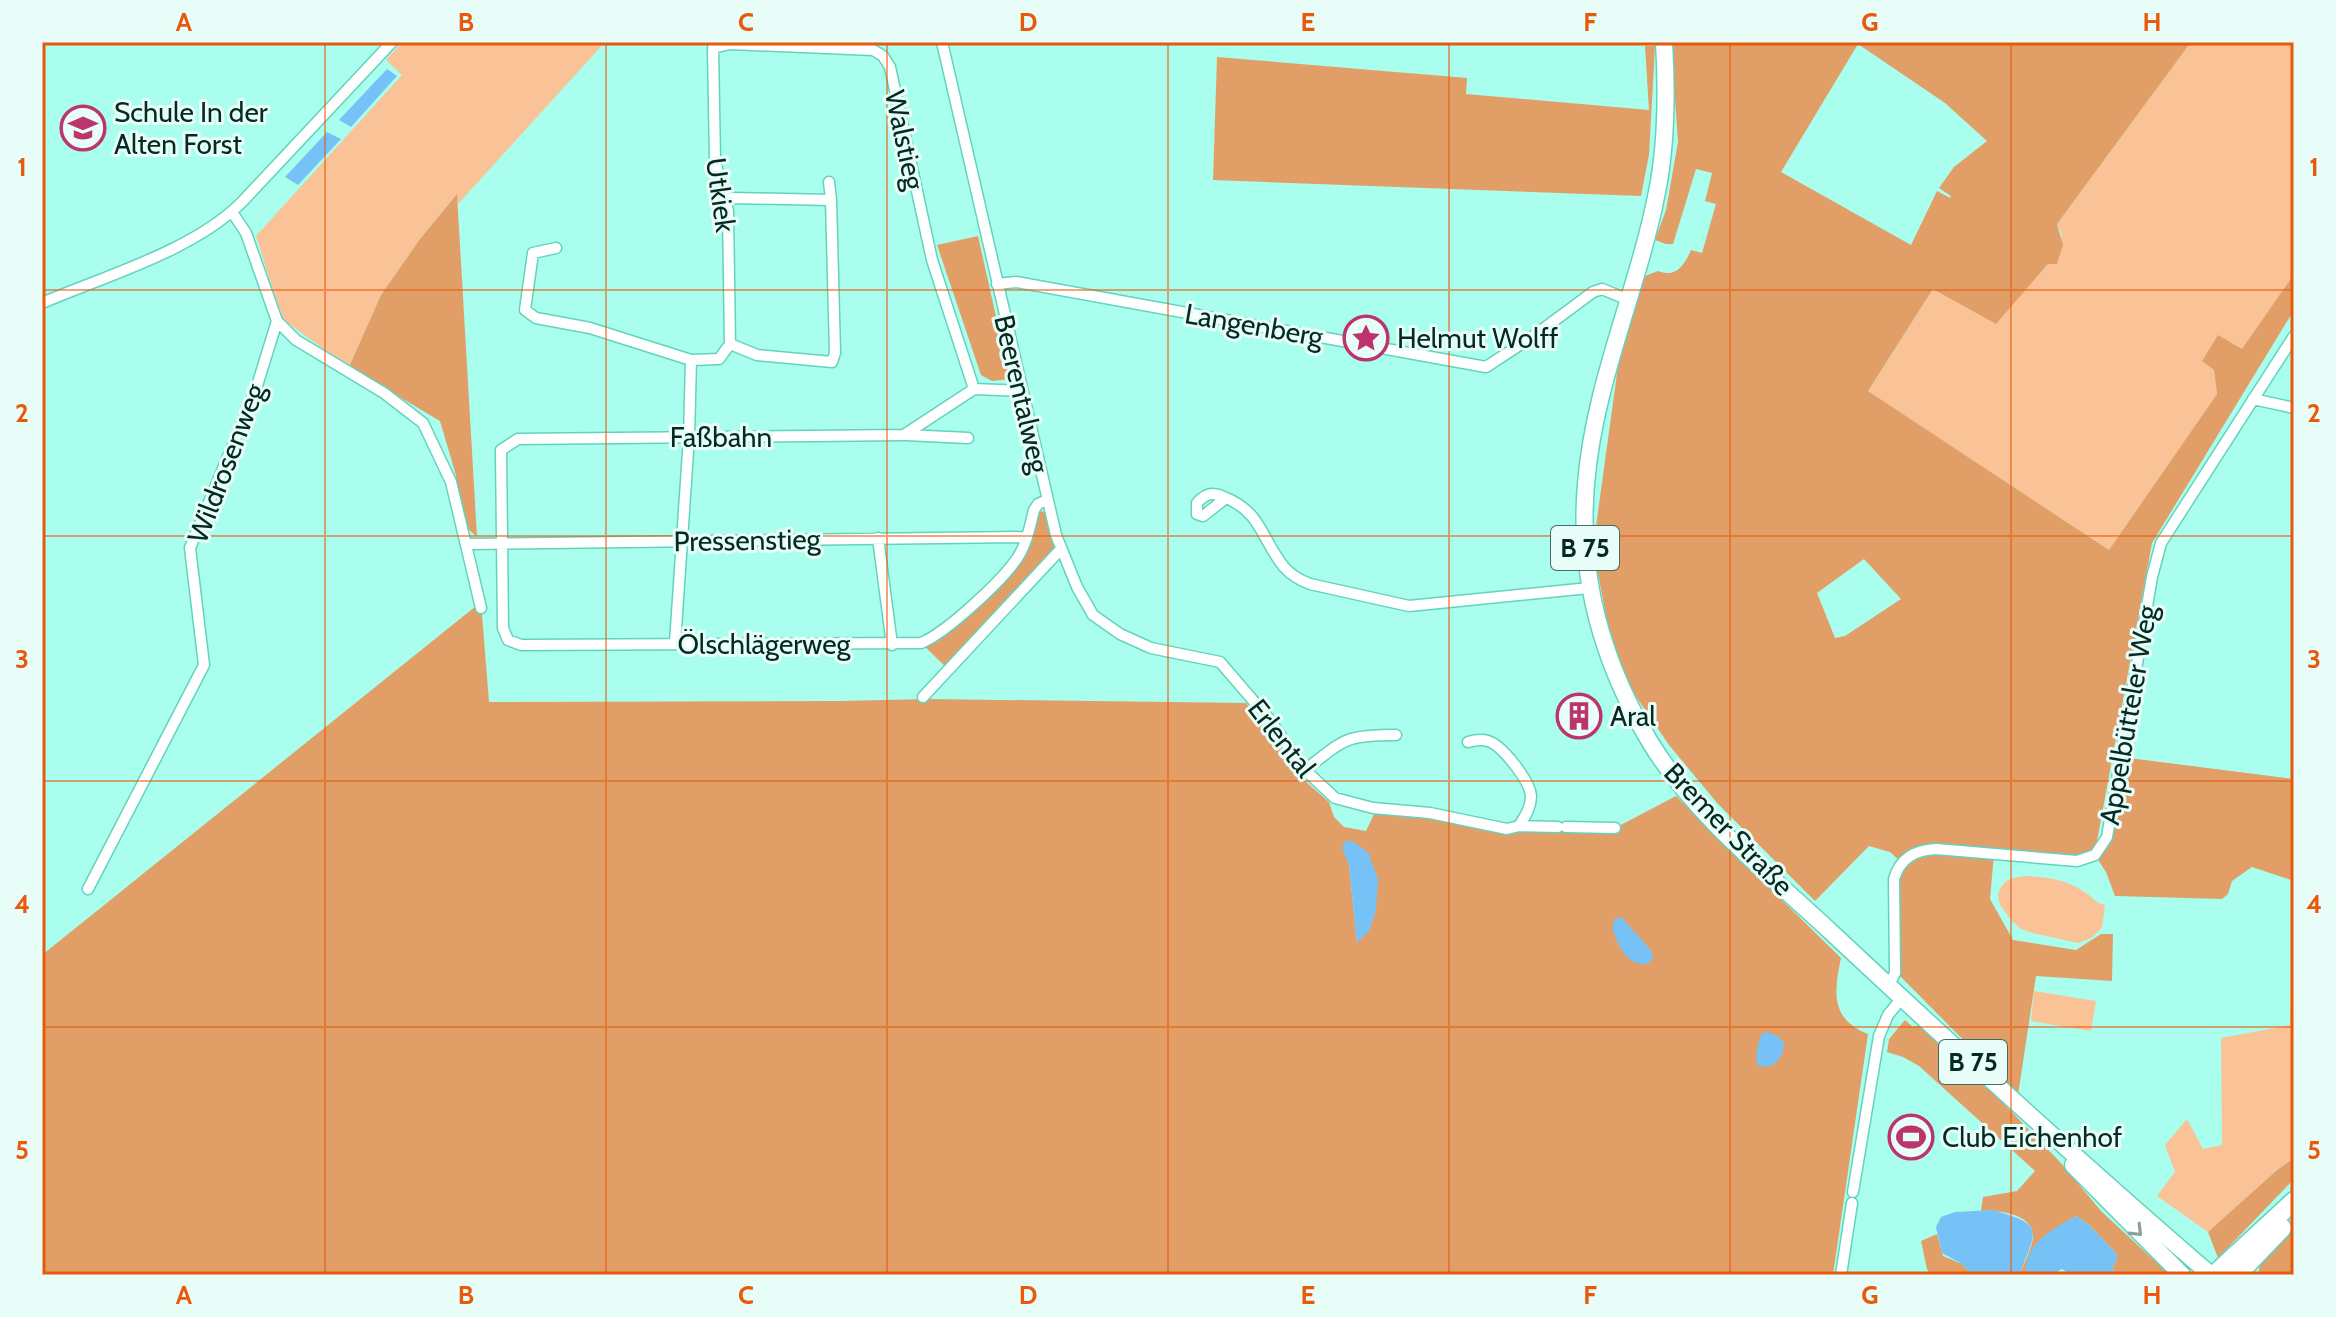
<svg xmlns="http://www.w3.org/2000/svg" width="2336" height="1317" viewBox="0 0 2336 1317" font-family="Cabin,sans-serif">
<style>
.green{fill:#fac397}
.forest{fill:#e19f67;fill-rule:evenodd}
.water{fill:#76c2f7}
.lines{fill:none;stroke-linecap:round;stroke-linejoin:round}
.minor-casing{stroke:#63d3bf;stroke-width:13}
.primary-casing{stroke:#63d3bf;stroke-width:19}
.motorway-casing{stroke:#63d3bf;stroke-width:21}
.minor{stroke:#fff;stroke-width:10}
.primary{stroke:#fff;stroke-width:16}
.motorway{stroke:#fff;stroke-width:18}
.oneway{stroke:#8e9f9c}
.grid{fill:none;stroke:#e8590c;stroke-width:2;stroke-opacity:0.55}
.labels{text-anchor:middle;stroke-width:6;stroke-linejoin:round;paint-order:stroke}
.shield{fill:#e9fdf8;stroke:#496964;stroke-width:2}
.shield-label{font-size:26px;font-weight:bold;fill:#052a24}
.poi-label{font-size:28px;fill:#052a24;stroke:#e9fdf8;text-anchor:start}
.street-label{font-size:28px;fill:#052a24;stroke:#e9fdf8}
.neatline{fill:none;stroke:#e8590c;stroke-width:3}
.grid-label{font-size:26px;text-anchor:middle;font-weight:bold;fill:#e8590c}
</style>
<rect width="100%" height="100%" fill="#a9feed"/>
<path class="green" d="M402,42h203l-147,162 -2,-9 -36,44 -39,56 -32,72 -67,-48 -26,-83 146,-161 -16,-15z
M2191,42h103v232l-52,76 -24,-14 -16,25 12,9 3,24 -108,156 -241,-159 66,-103 62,35 52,-59 14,-29 -5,-11z
M2025,876c21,1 40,3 58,15 9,5 12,12 22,14l-3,23 -11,10 -13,5 -45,-10 -12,-4 -10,-9 -11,-15 -2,-9c3,-16 13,-18 27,-20z
M2294,903v255l-17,12 -69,62 -51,-36 18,-24 -10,-27 22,-26 16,30 19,-4 -1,-107 69,-13 1,-121z
M2034,991l62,10 -5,30 -60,-10z"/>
<path class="forest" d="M1671,42h520l-134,182 6,21 -6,19h-9l-52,60 -63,-35 -65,102 241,159 108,-156 -3,-24 -12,-9 16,-26 24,14 52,-75v36l-142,233 -57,309 12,-15 14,-80 173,22v102l-42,-14 -20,14 -4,13 -6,5 -107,-3 -9,-24 -11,-17 -18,6 -83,-7 -4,45 23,41 63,10 25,-16h12l-1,47 -76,-5 -18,119 -125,-126v-78l8,-29 -11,-10 -21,-6 -54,55 -97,-97 -49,-59 -53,-78 -23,-119 26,-189 26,-83 13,-5c18,7 26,-5 33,-21l11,3 14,-49 -11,-3 7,-28 -16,-4 -23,75h-7l-11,-4 11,-30 12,-68zM1858,44l87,59 42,38 -33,26 -15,21 12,8 -1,2 -13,-7 -26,54 -130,-73zM1864,559l37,40 -56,37 -10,2 -18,-45z
M1645,46h10l-6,109 -8,41 -428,-16 4,-123 250,21 -1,16 183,16z
M457,194l20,343 -11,-10 -11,-55 -15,-51 -91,-54 32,-72 39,-56z
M978,236l32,143 -18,2 -11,-6 -44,-130z
M1034,510l11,2 15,38 -112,119 -27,-26 9,-3 86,-80z
M481,602l8,100 352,-1 87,-2 318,4 59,78 24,21 5,15 10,10 22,4 9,-19 154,14 86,2 61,-32 165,162c-7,34 -11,61 27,76l-35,241h-1791v-320zM1349,865l27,45 -7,20 -12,12z
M1905,1020l8,7 7,-2 51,45 89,92 41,49 69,64h-51l-7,-7 5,-9 -1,-6 -28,-29 -12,-8 -41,29 -9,30h-7c5,-11 12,-25 14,-37 2,-24 -35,-28 -52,-27l2,-14 34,-6 18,-20 -116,-105 -16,-9 -16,-5 2,-13z
M2294,1158v21l-76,79 -10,-26 69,-62z
M2294,1229v46h-35v-13z
M1937,1234l6,22 19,8 11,11h-42l-4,-6 -6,-28z"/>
<path class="water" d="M387,69l10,7 -46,51 -12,-7z
M327,132l14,7 -43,46 -13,-8z
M1351,840l17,12 10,27 -2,31 -7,21 -12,12 -8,-78 -7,-17 3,-6z
M1621,917l30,33 2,8 -5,6c-22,2 -29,-18 -36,-36l3,-9z
M1767,1032l10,4 7,6c0,16 -10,28 -26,24 -4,-11 0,-22 4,-32z
M1993,1210c51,15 45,18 26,65h-46l-11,-11 -20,-11 -6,-26 5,-10 14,-5z
M2076,1216l12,8 28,29 1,6 -5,9 7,7h-48l-9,-6 -4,2 -1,4h-31c-1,-33 24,-44 50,-59z"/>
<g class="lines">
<g class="minor-casing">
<path id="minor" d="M942,42l114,493 21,52 16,28 27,19 31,14 69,14 49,57 36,51 30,28 38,10 57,5 77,16 12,-3 39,1
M726,200l6,-2 99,2 -2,-18
M556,248l-23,5 -8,57 11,8 54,10 101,32 28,-1 11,-15 -2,-133 -13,-50 -2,-113 17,-4 143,6 10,6 7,11 42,193 42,129
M997,284l19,-2 470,85 49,-32 58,-43 9,-3 27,11
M42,303c63,-27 151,-52 200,-101l150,-160
M277,321l19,19 88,53 39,30 28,59 30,126
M730,344l27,11 75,7 3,-9 -4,-153
M1022,391l-48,-2 -70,46 -386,4 -17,11 2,178 5,12 13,5 400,-2c25,-10 82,-63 97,-86 9,-14 12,-31 16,-47l4,-6 9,-4
M2253,399l41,9
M906,435l62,3
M1226,498l-23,18 -6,-2v-11c9,-10 15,-11 27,-6 38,15 37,42 60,70 8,9 15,13 26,17l99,22 180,-18
M878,538l14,107
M467,544l560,-7
M675,643l14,-206 2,-77
M923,697l137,-147
M1468,742c7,-2 13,-3 20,-1 14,4 42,40 43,55 0,12 -6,20 -12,30
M1305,770c40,-31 39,-35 91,-35
M1566,827l49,1
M88,889l116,-224 -14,-117 66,-159 21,-68 -31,-88 -14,-21
M1889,985l6,-12 -1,-94c6,-21 21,-29 42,-30l141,12 18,-6 12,-18 45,-260 9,-34 133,-207
M1853,1192l26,-156 9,-21 14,-17
M1841,1275l11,-72"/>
</g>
<g class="primary-casing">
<path id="primary" d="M1664,42c3,50 3,100 -7,150 -19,98 -63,191 -71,292 -8,93 16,178 64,258 45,74 118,131 181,190 124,116 251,232 380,343
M2073,1165l109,110"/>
</g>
<g class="motorway-casing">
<path id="motorway" d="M2214,1275l80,-74
M2237,1275l45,-47"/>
</g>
<use href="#minor" class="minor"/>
<use href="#primary" class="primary"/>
<use href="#motorway" class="motorway"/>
</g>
<defs><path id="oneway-chevron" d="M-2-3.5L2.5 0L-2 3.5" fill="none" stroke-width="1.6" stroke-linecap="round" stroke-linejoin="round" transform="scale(2)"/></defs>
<use class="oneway" href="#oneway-chevron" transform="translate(2137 1231) rotate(45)"/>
<path class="grid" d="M325,42v1233M606,42v1233M887,42v1233M1168,42v1233M1449,42v1233M1730,42v1233M2011,42v1233M42,290h2252M42,536h2252M42,781h2252M42,1027h2252"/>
<defs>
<g id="school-ring" transform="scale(2.3)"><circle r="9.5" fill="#e9fdf8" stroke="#bd336c" stroke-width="1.5"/><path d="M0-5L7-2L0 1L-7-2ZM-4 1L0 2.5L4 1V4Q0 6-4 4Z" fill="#bd336c"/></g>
<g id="sight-ring" transform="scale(2.3)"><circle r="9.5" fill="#e9fdf8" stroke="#bd336c" stroke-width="1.5"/><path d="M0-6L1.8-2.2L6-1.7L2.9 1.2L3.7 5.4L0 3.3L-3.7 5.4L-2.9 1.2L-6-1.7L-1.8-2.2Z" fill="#bd336c"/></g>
<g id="building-ring" transform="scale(2.3)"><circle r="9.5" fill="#e9fdf8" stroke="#bd336c" stroke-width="1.5"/><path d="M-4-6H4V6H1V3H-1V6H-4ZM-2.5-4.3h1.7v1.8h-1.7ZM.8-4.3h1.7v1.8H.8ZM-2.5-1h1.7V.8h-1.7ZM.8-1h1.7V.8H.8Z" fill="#bd336c"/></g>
<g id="stadium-ring" transform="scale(2.3)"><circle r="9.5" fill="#e9fdf8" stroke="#bd336c" stroke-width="1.5"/><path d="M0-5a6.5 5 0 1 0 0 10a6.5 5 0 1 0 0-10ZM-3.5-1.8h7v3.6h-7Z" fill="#bd336c"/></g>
</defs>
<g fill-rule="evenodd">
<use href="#school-ring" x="83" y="128"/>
<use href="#sight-ring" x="1366" y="338"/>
<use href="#building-ring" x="1579" y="716"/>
<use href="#stadium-ring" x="1911" y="1137"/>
</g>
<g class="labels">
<g class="shield">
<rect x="1551" y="526" width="68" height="44" rx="6"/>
<rect x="1939" y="1040" width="68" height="44" rx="6"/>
</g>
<g class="shield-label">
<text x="1585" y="557">B 75</text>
<text x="1973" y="1071">B 75</text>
</g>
<g class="poi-label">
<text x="114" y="122">Schule In der<tspan x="114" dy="32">Alten Forst</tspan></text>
<text x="1397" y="348">Helmut Wolff</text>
<text x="1610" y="726">Aral</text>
<text x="1942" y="1147">Club Eichenhof</text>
</g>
<g class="street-label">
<text transform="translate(905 140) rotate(78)" y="10">Walstieg</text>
<text transform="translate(721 195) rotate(82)" y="10">Utkiek</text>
<text transform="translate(1254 325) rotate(10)" y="10">Langenberg</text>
<text transform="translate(1022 394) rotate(77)" y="10">Beerentalweg</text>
<text x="721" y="447">Faßbahn</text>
<text transform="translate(226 463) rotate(-69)" y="10">Wildrosenweg</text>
<text transform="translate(747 540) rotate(-1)" y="10">Pressenstieg</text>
<text x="764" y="654">Ölschlägerweg</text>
<text transform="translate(2128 715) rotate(-80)" y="10">Appelbütteler Weg</text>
<text transform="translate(1282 738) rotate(52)" y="10">Erlental</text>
<text transform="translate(1729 829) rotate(46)" y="10">Bremer Straße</text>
</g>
</g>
<rect width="2336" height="1317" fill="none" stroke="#e9fdf8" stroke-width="88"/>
<rect x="44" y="44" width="2248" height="1229" class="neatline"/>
<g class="grid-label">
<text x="184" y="31">A</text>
<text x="466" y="31">B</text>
<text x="746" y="31">C</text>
<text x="1028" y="31">D</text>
<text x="1308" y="31">E</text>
<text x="1590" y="31">F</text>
<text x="1870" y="31">G</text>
<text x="2152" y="31">H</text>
<text x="22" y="176">1</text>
<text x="2314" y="176">1</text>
<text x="22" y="422">2</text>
<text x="2314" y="422">2</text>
<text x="22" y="668">3</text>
<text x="2314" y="668">3</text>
<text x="22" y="913">4</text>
<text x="2314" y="913">4</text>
<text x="22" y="1159">5</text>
<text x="2314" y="1159">5</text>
<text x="184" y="1304">A</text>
<text x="466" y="1304">B</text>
<text x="746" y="1304">C</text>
<text x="1028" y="1304">D</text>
<text x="1308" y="1304">E</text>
<text x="1590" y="1304">F</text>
<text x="1870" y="1304">G</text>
<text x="2152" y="1304">H</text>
</g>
</svg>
